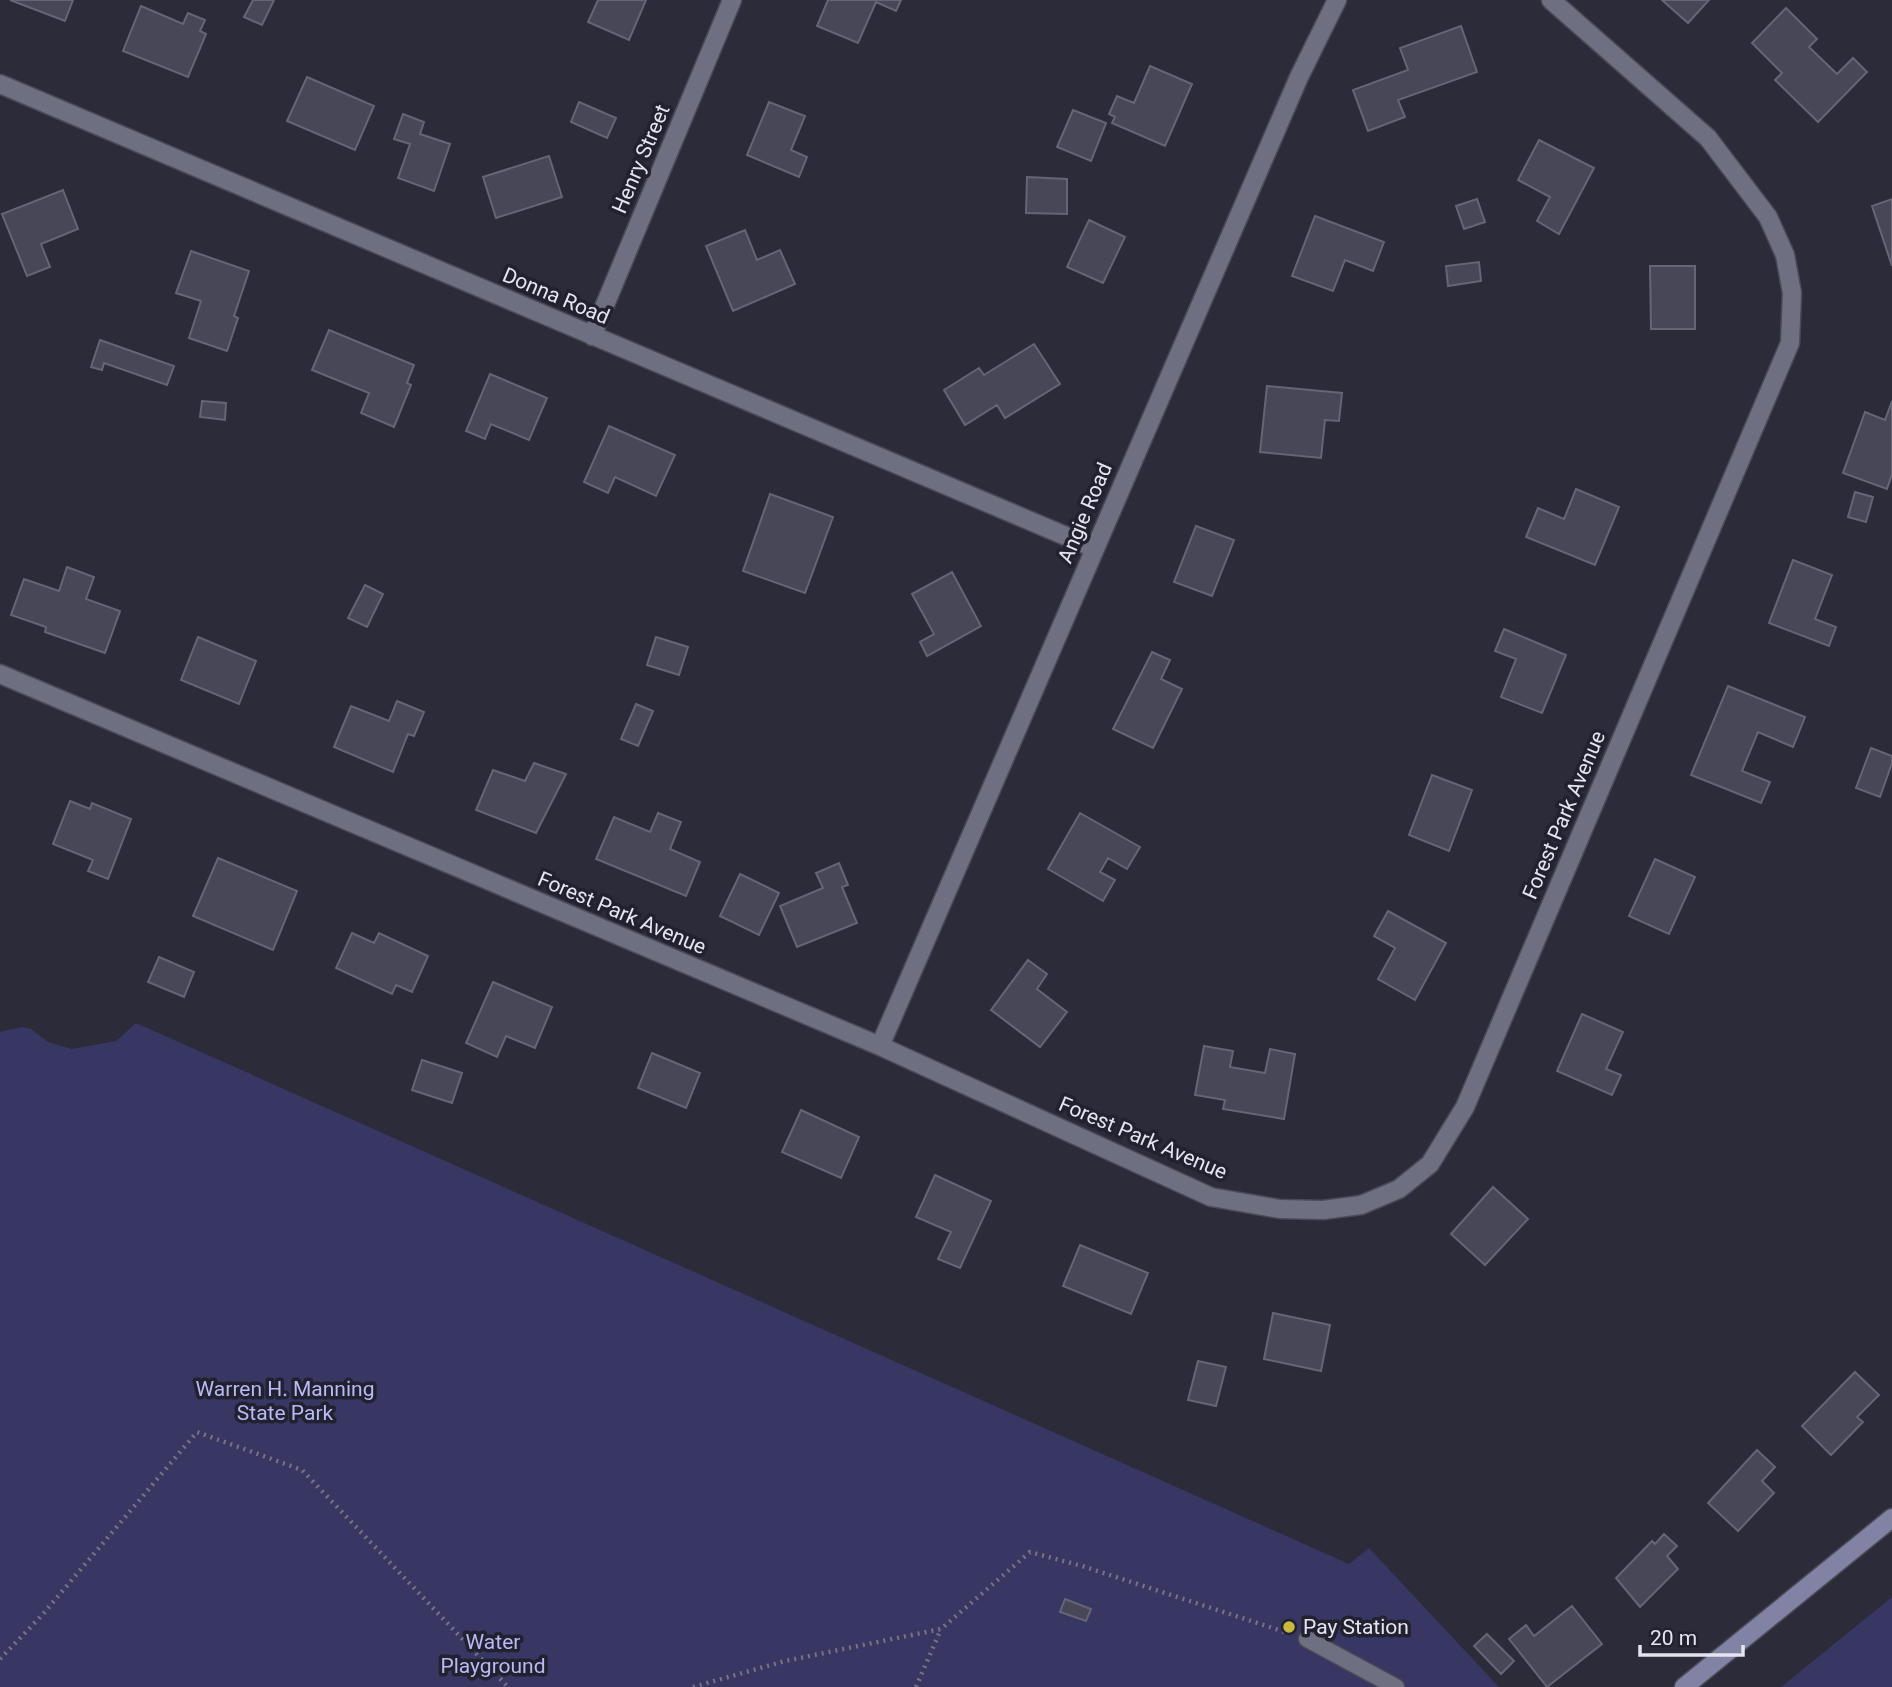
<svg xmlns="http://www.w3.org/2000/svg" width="1892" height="1687" viewBox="0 0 1892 1687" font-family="Roboto,sans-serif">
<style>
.green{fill:#383663}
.building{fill:#474757;stroke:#646575;stroke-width:2}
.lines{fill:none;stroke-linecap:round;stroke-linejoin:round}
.service-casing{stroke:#4a4a57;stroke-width:19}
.minor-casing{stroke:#4a4a57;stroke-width:21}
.secondary-casing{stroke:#4a4a57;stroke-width:21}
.path{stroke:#757582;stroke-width:4.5;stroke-dasharray:2 5;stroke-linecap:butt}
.service{stroke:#6e6f80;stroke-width:16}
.minor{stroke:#6e6f80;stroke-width:18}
.secondary{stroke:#8283a4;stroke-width:18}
.poi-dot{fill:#c8bb3b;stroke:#21212f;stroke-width:2.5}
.labels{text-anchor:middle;stroke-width:7;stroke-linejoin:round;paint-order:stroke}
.street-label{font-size:21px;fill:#e5e5ef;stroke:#21212f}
.park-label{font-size:21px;fill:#b8b9f5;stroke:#21212f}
.poi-label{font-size:21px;fill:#e5e5ef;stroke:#21212f;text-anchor:start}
</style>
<rect width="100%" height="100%" fill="#2b2b3a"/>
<path class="green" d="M136,1023l1213,541 20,-16 130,139h-1499v-655l22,-5 9,2 17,13 24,7 44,-8z
M1892,1597v90h-111z"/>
<path class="building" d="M10,0h63l-8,21z
M253,0h21l-12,25 -18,-8z
M598,0h48l-17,40 -41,-18z
M828,0h73l-5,11 -20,-9 -18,41 -41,-17z
M1662,0h47l-21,23z
M141,6l42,18 5,-11 17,7 -5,11 6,3 -18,43 -65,-26z
M1786,8l31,31 -8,8 28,27 16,-16 14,14 -49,50 -43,-42 7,-7 -30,-30z
M1461,26l16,46 -79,28 7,17 -37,14 -15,-41 55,-20 -8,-22z
M1150,66l42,18 -27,62 -53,-23 3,-6 -6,-3 8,-18 17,7z
M307,77l67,29 -19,44 -68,-29z
M579,102l37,16 -9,20 -36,-16z
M769,102l36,14 -14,34 16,7 -8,20 -52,-22z
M1073,110l33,13 -15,38 -34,-14z
M403,114l21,8 -4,12 30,10 -16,47 -36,-13 12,-34 -16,-5z
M1539,140l55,28 -35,66 -22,-13 13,-24 -32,-17z
M549,156l13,41 -66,21 -13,-41z
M1027,177l40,2v35l-41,-1z
M63,190l15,39 -37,15 9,23 -23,9 -25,-62z
M1477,199l8,23 -21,7 -8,-23z
M1892,199v67l-20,-60z
M1315,216l69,26 -11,29 -28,-11 -12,31 -41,-15z
M1089,220l36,17 -22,46 -36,-16z
M745,230l12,30 23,-10 15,34 -62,27 -27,-65z
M191,251l58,20 -15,45 4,2 -11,33 -38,-13 12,-37 -25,-8z
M1479,262l2,19 -33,5 -2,-20z
M1650,266h45v63h-44z
M329,330l85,35 -7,18 4,2 -17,42 -33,-14 8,-20 -57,-23z
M100,340l74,26 -7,19 -63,-22 -2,7 -11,-3z
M1034,344l26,40 -55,34 -8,-13 -32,20 -21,-35 35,-22 5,7z
M490,374l57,24 -18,42 -38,-16 -6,15 -19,-8z
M1267,386l75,7 -3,28 -14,-1 -4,38 -61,-6z
M202,401l24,2 -1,17 -25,-3z
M1892,401v73l-5,15 -44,-16 22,-61 20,8z
M609,426l66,29 -19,41 -41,-19 -7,16 -24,-11z
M1576,489l43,18 -24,58 -69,-28 12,-29 26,11z
M1855,492l18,5 -7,25 -18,-5z
M770,494l63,23 -28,76 -62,-22z
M1196,526l38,14 -22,56 -38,-14z
M1793,560l39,15 -17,44 21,8 -7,19 -60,-23z
M67,567l27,10 -8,22 34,12 -15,42 -60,-21 1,-5 -35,-12 13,-36 35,12z
M952,572l29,54 -54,30 -7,-14 14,-8 -22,-40z
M365,585l18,9 -16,33 -19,-9z
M1504,629l62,26 -24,58 -41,-16 15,-38 -21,-8z
M198,637l58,24 -17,43 -58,-24z
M656,637l32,10 -9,28 -32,-10z
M1152,652l18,8 -9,19 21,10 -29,59 -40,-19z
M1728,686l77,31 -12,30 -35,-15 -16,39 28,11 -9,21 -70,-28z
M397,701l27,11 -10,24 -6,-2 -15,38 -59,-25 17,-41 38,15z
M636,704l17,7 -15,35 -17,-7z
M1871,748l21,8v7l-12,34 -24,-9z
M534,763l32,11 -30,59 -60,-23 17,-40 32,11z
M1432,775l40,15 -23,61 -40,-16z
M70,801l20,8 2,-6 39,16 -23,60 -20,-8 5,-11 -40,-16z
M658,813l23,9 -11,27 30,13 -14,34 -90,-37 18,-42 36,15z
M1080,813l60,34 -13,22 -19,-11 -8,14 15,8 -12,21 -55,-32z
M218,858l79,33 -24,59 -80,-34z
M1655,859l40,18 -26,57 -40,-18z
M839,863l9,22 -6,2 15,36 -60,24 -17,-41 43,-18 -7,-15z
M740,874l39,19 -20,42 -39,-19z
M1388,911l58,32 -31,57 -37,-21 17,-31 -21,-12z
M352,933l22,10 5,-10 49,23 -16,36 -16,-7 -4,9 -56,-26z
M159,957l35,15 -10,25 -36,-15z
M1028,960l19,14 -10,15 30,23 -27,35 -49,-37z
M493,982l59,25 -17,41 -29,-12 -9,21 -31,-14z
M1582,1014l41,18 -17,37 15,6 -9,20 -55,-24z
M1204,1046l29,5 -3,16 35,6 5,-24 25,5 -11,65 -61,-10 2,-9 -30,-5z
M652,1053l48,20 -14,35 -48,-20z
M422,1060l40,13 -10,30 -40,-13z
M801,1110l58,27 -18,41 -59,-26z
M935,1175l56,26 -31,67 -22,-9 13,-27 -35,-15z
M1493,1187l35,32 -43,46 -34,-31z
M1080,1245l68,28 -17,41 -68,-28z
M1273,1313l57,12 -9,46 -57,-12z
M1198,1361l28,6 -10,39 -28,-6z
M1855,1372l24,23 -22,22 6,5 -32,33 -29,-29z
M1757,1450l18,17 -13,14 12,12 -36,38 -30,-28z
M1664,1534l13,12 -10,10 11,13 -38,38 -24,-29 36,-37 3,3z
M1065,1599l26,10 -5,12 -26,-9z
M1572,1606l30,38 -55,43 -38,-48 17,-14 8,11z
M1487,1634l27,27 -13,13 -27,-28z"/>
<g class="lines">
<g class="service-casing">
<path id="service" d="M1307,1639l89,48"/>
</g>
<g class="minor-casing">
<path id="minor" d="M0,84l1094,464
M592,336l140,-336
M0,674l880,372 331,151 69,12 43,1 38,-5 38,-16 31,-25 35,-57 325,-764 2,-50 -7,-38 -17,-38 -60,-79 -157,-138
M880,1046l419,-969 38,-77"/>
</g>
<g class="secondary-casing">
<path id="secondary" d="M1684,1687l208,-169"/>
</g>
<path class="path" d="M0,1659l43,-45 154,-182 105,38 206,217
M693,1687l92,-26 156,-32 89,-77 52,14 203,66
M916,1687l25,-58"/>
<use href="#service" class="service"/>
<use href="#minor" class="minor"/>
<use href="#secondary" class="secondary"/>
</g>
<circle class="poi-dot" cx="1289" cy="1627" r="7"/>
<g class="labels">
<g class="street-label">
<text transform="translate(641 159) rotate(-67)" y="7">Henry Street</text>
<text transform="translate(556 296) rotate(23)" y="7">Donna Road</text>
<text transform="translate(1085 513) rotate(-67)" y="7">Angie Road</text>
<text transform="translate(1564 815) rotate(-67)" y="7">Forest Park Avenue</text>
<text transform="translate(622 913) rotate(23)" y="7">Forest Park Avenue</text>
<text transform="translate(1143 1138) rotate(23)" y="7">Forest Park Avenue</text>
</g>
<g class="park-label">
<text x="285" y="1396">Warren H. Manning<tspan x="285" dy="24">State Park</tspan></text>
<text x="493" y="1649">Water<tspan x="493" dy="24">Playground</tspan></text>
</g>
<g class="poi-label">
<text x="1303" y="1634">Pay Station</text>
</g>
</g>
<path d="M1640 1645v10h103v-10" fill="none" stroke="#e5e5ef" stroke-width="3.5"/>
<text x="1650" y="1645" font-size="21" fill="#e5e5ef" stroke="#21212f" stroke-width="5" paint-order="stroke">20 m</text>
</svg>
